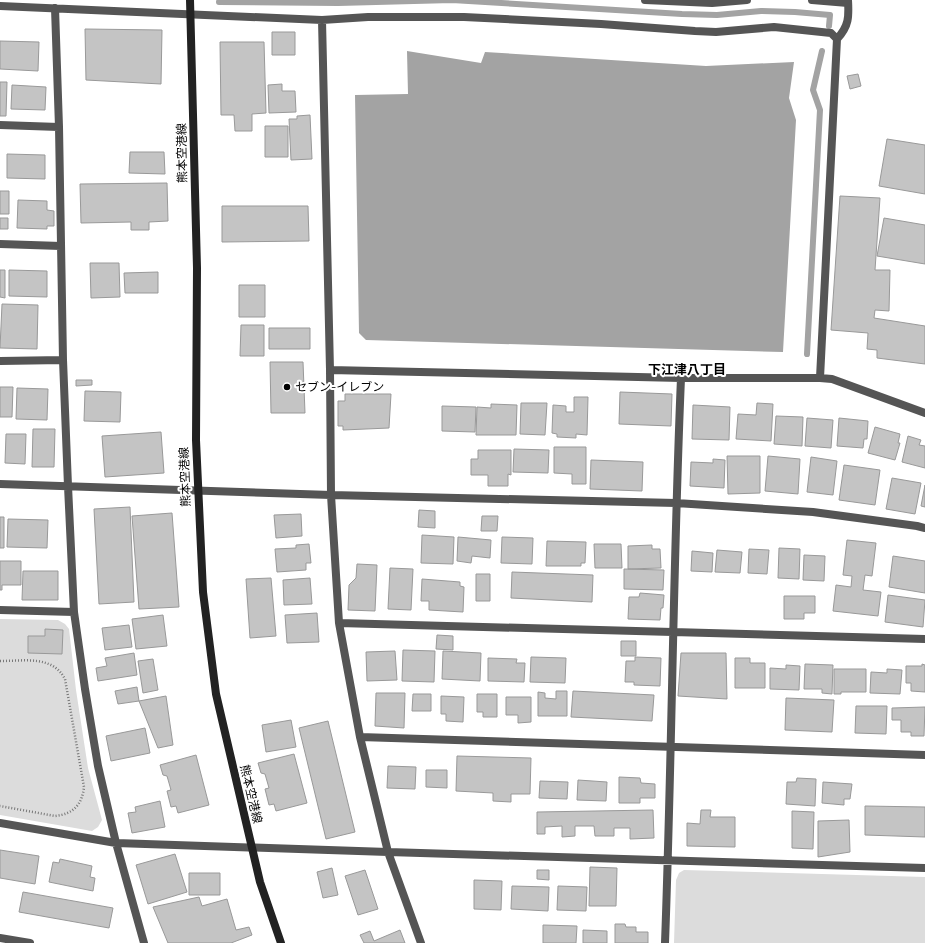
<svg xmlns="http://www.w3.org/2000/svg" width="925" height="943" viewBox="0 0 925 943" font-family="'Titillium Web','Noto Sans JP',sans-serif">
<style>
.green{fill:#dcdcdc}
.water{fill:#a3a3a3}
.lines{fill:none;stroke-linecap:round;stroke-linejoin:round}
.stream{stroke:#a3a3a3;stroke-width:6}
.building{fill:#c4c4c4;stroke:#999}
.path{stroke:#777;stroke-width:2.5;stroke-dasharray:1 2;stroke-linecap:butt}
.minor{stroke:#555;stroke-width:8}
.secondary{stroke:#222;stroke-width:8}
.poi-dot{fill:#000;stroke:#fff;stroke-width:1.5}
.labels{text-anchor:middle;stroke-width:4;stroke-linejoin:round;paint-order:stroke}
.street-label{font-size:12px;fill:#000;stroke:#fff}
.poi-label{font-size:12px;fill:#000;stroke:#fff;text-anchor:start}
.neighbourhood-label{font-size:13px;font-weight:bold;fill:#000;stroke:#fff}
</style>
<rect width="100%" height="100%" fill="#fff"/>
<path class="green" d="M0,619l58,1 7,4 4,5 7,61 12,78 14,52 -4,7 -6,4 -92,-16z
M684,870l241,7v66h-251l2,-63 3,-7z"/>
<path class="water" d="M407,51l74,12 4,-11 221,14 88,-4 -5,36 7,22 -13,232 -417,-12 -7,-7 -4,-238 53,-1z"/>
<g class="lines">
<path class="stream" d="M219,2l119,1 114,-3 230,14 35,1 44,-4 34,1 35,3 -1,11
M807,354l13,-244 -7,-20 9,-39"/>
</g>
<path class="building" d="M85,29l77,1 -1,54 -75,-4z
M272,32h23v23h-23z
M0,41l39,1 -1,29 -38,-2z
M220,42h44l2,71 -14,1v17h-17l-1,-16h-13z
M858,74l3,12 -11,3 -3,-13z
M0,82h7l-1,34h-6z
M282,84v7h13l1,21 -27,1 -1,-28z
M12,85l34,2 -1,23 -34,-1z
M310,115l2,44 -21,1 -2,-41h8v-3z
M265,126h23v31h-23z
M887,139l38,6v49l-46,-8z
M130,152h34l1,22 -36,-1z
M7,154l38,1v24l-38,-1z
M167,183l1,38 -19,1v8h-18v-8l-50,1 -1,-39z
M0,191h9v23h-9z
M840,196l40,2 -5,72h15l-1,41 -14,-1 -1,8 51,8v38l-48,-6v-8l-10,-1 1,-16 -37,-3z
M18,200l29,1v9l7,1v15h-7v3l-30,-1z
M222,206h86l1,35 -87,1z
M0,218h8v11h-8z
M884,218l41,7v39l-48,-8z
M90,263h29l1,34 -29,1z
M0,270h5v28l-5,-1z
M9,270l38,1v26l-38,-1z
M158,272v21h-33l-1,-20z
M239,285h26v32h-26z
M2,304l36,1 -1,44 -37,-1z
M241,325h23v31h-24z
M269,328h41v21h-41z
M270,362h33l2,51h-34z
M76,380h16v5l-16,1z
M0,387h13l-1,30h-12z
M17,388l31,1 -1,31 -31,-1z
M85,391l36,1 -1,30 -36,-1z
M620,392l52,2 -1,32 -52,-2z
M345,394h46l-2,34 -46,2v-4h-5v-25h7z
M574,397h14l-1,38 -11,-1v4l-19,-1v-3l-5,-1 1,-28 13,1v6h8z
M521,403h26l-2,32 -25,-1z
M757,403l16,1 -2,37 -35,-2 2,-25 18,1z
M491,404l26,1 -1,30h-40l1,-28 14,1z
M693,405l37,2 -1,33 -37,-1z
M442,406l34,1 -1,25 -33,-1z
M776,416l27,1 -1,29 -28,-2z
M807,418l26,2 -2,28 -26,-2z
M839,418l29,3 -1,18h-3l-1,9 -26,-2z
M875,427l25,7 -2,9h2l-5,17 -27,-7z
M33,429h22l-1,38h-22z
M161,432l3,41 -59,4 -3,-41z
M6,434h20l-1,30 -20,-1z
M908,436l13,4 -2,5 6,1v22l-23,-6z
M554,447h32v37h-14v-10l-18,-1z
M514,449l35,1 -1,23 -35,-1z
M478,450h33v25l-3,-1v12h-20v-11h-17v-16h7z
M727,456h33v37l-32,1z
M768,456l32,3 -2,35 -33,-3z
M811,457l26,4 -4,34 -26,-3z
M713,459l12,1 -1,28 -34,-2 1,-24 22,1z
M591,460l52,2 -1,29 -52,-2z
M844,465l36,5 -5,35 -36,-5z
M892,478l29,5 -6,31 -29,-5z
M925,485v22l-4,-1z
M130,507l4,95 -35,2 -5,-95z
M419,510l16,1v17l-17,-1z
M172,513l7,94 -40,2 -7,-93z
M301,514l1,22 -26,2 -2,-23z
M482,516h16l-1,15h-16z
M0,517h4v31h-4z
M8,519l40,1 -1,28 -40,-1z
M422,535l32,2 -1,27 -32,-1z
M458,537l33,3 -1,18 -18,-2 -1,7 -14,-2z
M502,537l31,1 -1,26 -31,-1z
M847,540l29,3 -4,33 -7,-1 -2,15 18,2 -3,24 -45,-5 3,-26 15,2 1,-11 -9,-1z
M547,541l39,1 -1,21h-4v3h-35z
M309,544l2,19h-5v7l-29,2 -2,-23 21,-1v-3z
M594,544h27l1,24h-27z
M652,545v4h8l1,19 -33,1v-23z
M779,548l21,1 -1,30 -21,-1z
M749,549l20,1 -2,24 -19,-1z
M717,550l25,2 -2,21 -25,-1z
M692,551l21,2 -1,19 -21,-1z
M804,555l21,1 -1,25 -21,-1z
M893,556l32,5v32l-36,-6z
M0,561h21v24h-19v5h-2z
M357,564l20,1 -2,46 -27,-1 1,-25 7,-7z
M390,568l23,1 -2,41 -23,-1z
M624,569l40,1 -1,20 -39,-1z
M23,571h35v29h-36z
M512,572l81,3 -1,27 -81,-4z
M476,574h14v27h-14z
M271,578l5,58 -26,2 -4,-59z
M310,578l2,26 -28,1 -1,-25z
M422,579l38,3v4l4,1 -1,25 -34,-2v-9h-8z
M640,593l24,2 -1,13h-2l-1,12 -32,-1 1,-22h10z
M888,595l37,5 -2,27 -38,-5z
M784,596h31v17h-11v6h-20z
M317,613l2,29 -32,1 -2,-28z
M163,615l4,31 -31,3 -4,-30z
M129,625l3,22 -27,3 -3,-22z
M45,629l18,1 -1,24 -34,-1v-17h17z
M437,635l16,1v14l-17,-1z
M621,641h15v15h-15z
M403,650l32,1 -1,31 -32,-1z
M395,651l2,29 -30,1 -1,-29z
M443,651l38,2 -1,28 -38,-2z
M134,653l3,22 -39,6 -2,-13 11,-2 -2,-8z
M681,653h45l1,46 -49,-3z
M531,657l35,1 -1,25 -35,-1z
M635,657l26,1 -1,28 -26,-1v-3h-9l1,-21h9z
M488,658l29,1 -1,4h9l-1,19 -36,-1z
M735,658h15v5h15v25h-30z
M153,659l5,31 -15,3 -5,-32z
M805,664l28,1 -1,29 -10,-1v-4h-18z
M922,664l3,1v27l-14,-1v-8h-5v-17h16z
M786,665l14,1 -1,24 -29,-1v-21l16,1z
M834,669h32v23h-25v2h-7z
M887,669l15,1 -2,24 -30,-1 1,-21 16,1z
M137,687l2,14 -21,3 -3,-13z
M556,691h11v25h-29v-24l7,1v5l11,1z
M573,691l81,4 -2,26 -81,-4z
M376,693h29l-1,35 -29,-2z
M413,694h18v17h-19z
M477,694h20v23h-14v-5h-6z
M166,696l7,49 -15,3 -19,-47z
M441,696l23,1 -1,25 -17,-1v-7h-5z
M506,697h25v25l-13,1v-8h-12z
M786,698l48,2 -2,32 -47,-2z
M856,706h31l-1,28 -31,-1z
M925,707l-1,29h-13v-4h-10v-12h-9v-12z
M291,720l5,27 -30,5 -4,-27z
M328,721l27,111 -29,7 -27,-111z
M145,728l5,25 -39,8 -5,-25z
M294,754l13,49 -31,8 -2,-7 -5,1 -4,-16 4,-1 -4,-14 -4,-1 -3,-10z
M196,755l13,50 -31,8 -2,-7 -5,1 -4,-16 4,-1 -4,-14 -4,-1 -3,-10z
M457,756l74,2 -1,36h-19v8l-18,-1v-8l-37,-2z
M388,766l28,1 -1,22 -28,-1z
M426,770h21v18l-21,-1z
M619,777l21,1 1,5 14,1v14h-15v5h-21z
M797,778l19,1 -1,27 -29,-2 1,-22h9z
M578,780l29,2 -1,19 -29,-1z
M540,781l28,1 -1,17 -28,-1z
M823,782l29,2 -2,15h-6v6l-22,-2z
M160,801l5,26 -33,6 -4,-20 8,-1 -1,-5z
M865,806l60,1v30l-60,-2z
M653,810l1,28 -24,1v-11h-16v8h-19l-1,-10h-19v10l-13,1v-11l-17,1v7h-8v-22z
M701,810h10l-1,7h25v30l-48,-1v-23l13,1z
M792,811l22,1 -1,37 -21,-1z
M849,820l1,32 -32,5v-36z
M0,850l39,6 -4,28 -35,-6z
M175,854l12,38 -39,12 -12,-39z
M60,859l32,7 -2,11 5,1 -2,13 -44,-9 4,-20 6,1z
M590,867l27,1 -1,38h-27z
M332,868l6,27 -15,3 -6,-26z
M365,870l13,39 -20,6 -13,-39z
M537,870h12v10l-12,-1z
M189,873h31v22h-31z
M474,880l28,1 -1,29 -27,-1z
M512,886l37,1 -1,24 -37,-2z
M558,886l29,1 -1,24 -29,-1z
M23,892l90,16 -4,20 -90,-16z
M199,897l3,9 25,-7 9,31 13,-3 3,8 -21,8h-63l-15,-36z
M615,924h10l1,3h10v5h12v11h-33z
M543,925l34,1 -1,17h-33z
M400,930l5,13h-41l-4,-8 10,-4 4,10z
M583,930l24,1v12h-24z"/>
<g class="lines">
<path class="path" d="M0,661c25,0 52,-6 65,18l19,108c-2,18 -11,27 -29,29l-55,-10"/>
<path class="minor" d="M645,0l67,3 35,-3
M812,0l36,3
M0,6l322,14 46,-3h96l137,7 94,7 21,1 58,-5 57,6 6,6
M55,8l4,119 4,233 5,126 6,126 11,77 13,77 18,77 28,100
M322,20l8,350 1,125 8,128 21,114 28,115 33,91
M0,125l59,2
M0,244l61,2
M0,361l63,-1
M330,370l351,8h139l12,1 93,34
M820,378l17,-339c12,-13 12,-22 11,-39
M0,484l331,11 345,8 137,9 104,14 8,2
M0,610l74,2
M339,623l586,16
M360,737l565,18
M0,823l116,20 272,9 537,16
M0,938l30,5
M665,943c7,-188 8,-377 16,-565"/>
<path class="secondary" d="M190,0l7,268 -1,172 7,152 13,102 44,188 21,61"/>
</g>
<circle class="poi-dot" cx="287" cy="387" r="4"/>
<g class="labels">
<g class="street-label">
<text transform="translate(182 153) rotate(-91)" y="4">熊本空港線</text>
<text transform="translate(185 477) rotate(-92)" y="4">熊本空港線</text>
<text transform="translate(251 794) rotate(77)" y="4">熊本空港線</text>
</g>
<g class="poi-label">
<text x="295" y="391">セブン-イレブン</text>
</g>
<g class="neighbourhood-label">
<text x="687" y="374">下江津八丁目</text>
</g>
</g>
</svg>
